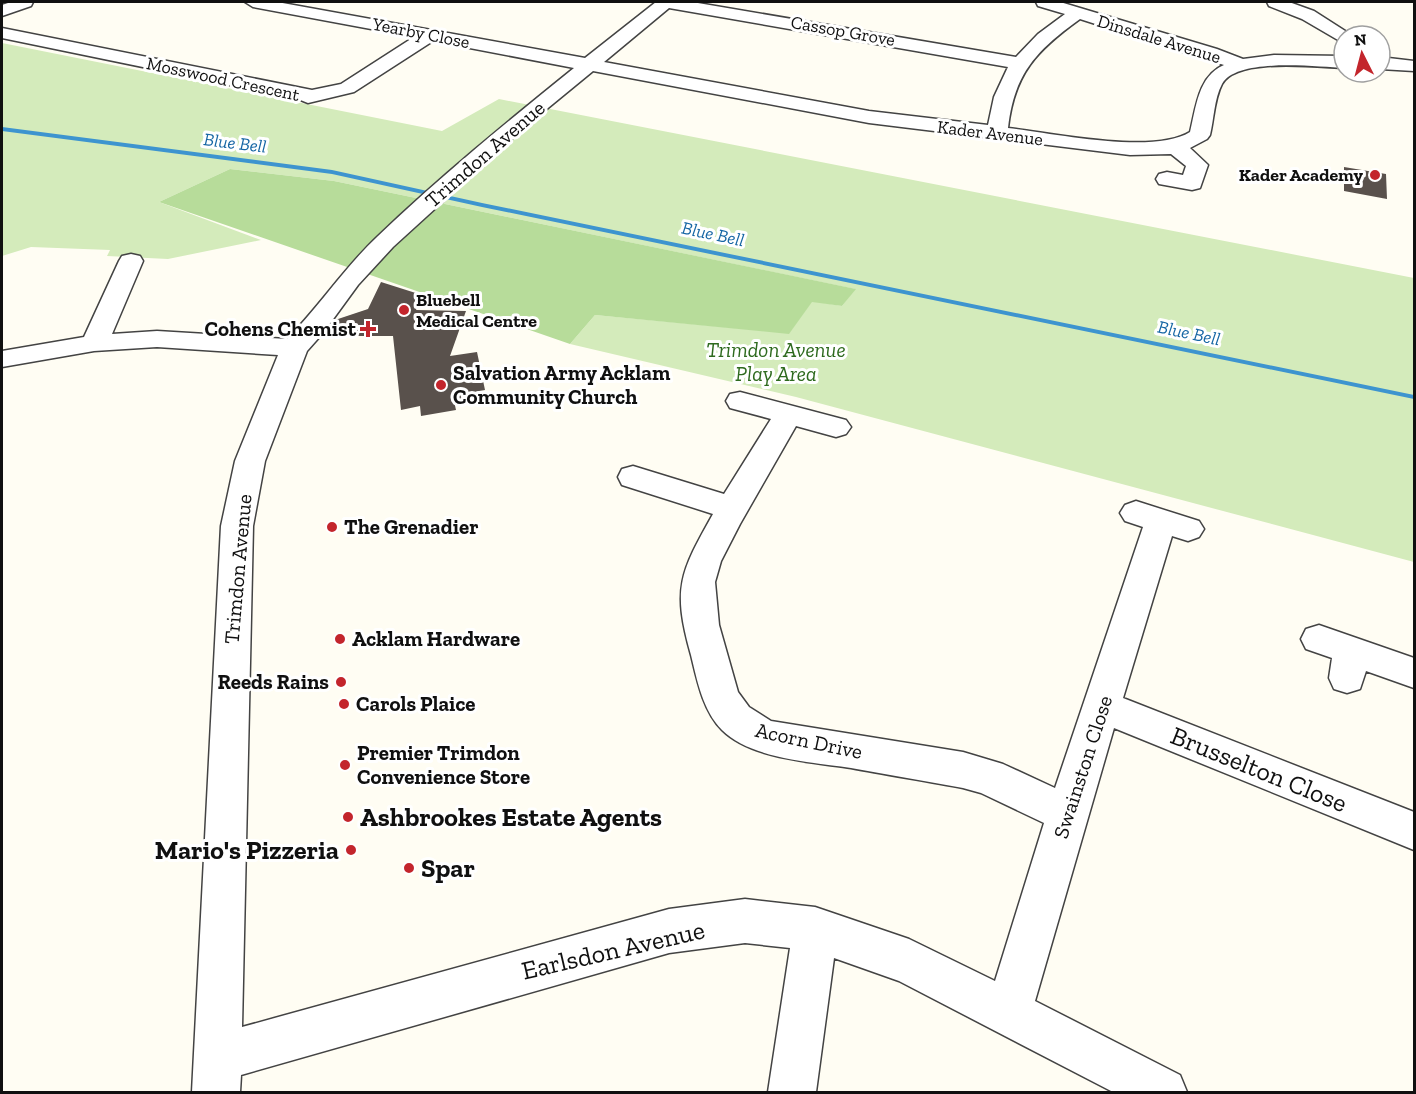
<svg xmlns="http://www.w3.org/2000/svg" width="1416" height="1094" viewBox="0 0 1416 1094" font-family="'Zilla Slab',serif">
<style>
.green{fill:#d4ebbb}
.forest{fill:#b7dc9a}
.lines{fill:none;stroke-linecap:round;stroke-linejoin:round}
.stream{fill:#3d94cf;fill-rule:evenodd}
.building{fill:#59514c}
.street-casing{stroke:#434343;stroke-width:3}
.street{fill:#fff;fill-rule:evenodd}
.poi-dot{fill:#c3252c;stroke:#fff;stroke-width:2}
.labels{text-anchor:middle;stroke-width:6;stroke-linejoin:round;paint-order:stroke}
.far-street-label{font-size:18px;fill:#101010;stroke:#fff}
.far-water-label{font-size:18px;font-style:italic;fill:#1666a4;stroke:#fff}
.far-poi-label{font-size:18px;font-weight:bold;fill:#101010;stroke:#fff;text-anchor:end}
.street-label{font-size:21px;fill:#101010;stroke:#fff}
.poi-label{font-size:21px;font-weight:bold;fill:#101010;stroke:#fff;text-anchor:start}
.park-label{font-size:21px;font-style:italic;fill:#2e6a1e;stroke:#fff}
.near-street-label{font-size:26px;fill:#101010;stroke:#fff}
.near-poi-label{font-size:26px;font-weight:bold;fill:#101010;stroke:#fff;text-anchor:start}
</style>
<rect width="100%" height="100%" fill="#fffdf3"/>
<path class="green" d="M2,43l440,88 57,-32 915,179v284l-618,-165 -226,-53 25,-29 194,18 23,-32 30,5 13,-17 -521,-108 -104,-12 -71,33 102,38 -93,19 -61,-3 3,-6 -79,-3 -29,9z"/>
<path class="forest" d="M230,169l104,12 522,108 -14,17 -30,-4 -23,32 -194,-19 -25,29 -411,-142z"/>
<g class="lines">
<path class="stream" d="M2,127l330,43 150,33 932,192v4l-932,-192 -150,-33 -330,-43z"/>
</g>
<path class="building" d="M1344,167l42,7 1,25 -43,-8z
M381,282l41,13 -6,15 50,1 -16,45 27,-4 8,38 -6,1 1,5 -26,5 2,9 -35,6 -1,-10 -19,4 -8,-74h-38l-26,-8 6,-8 33,-11z"/>
<g class="lines">
<g class="street-casing">
<path id="street" d="M11,2h22l-2,4 -29,10v-11z
M245,2h32l308,56 71,-56h36l324,55 22,-23 27,-20 -27,-8 -2,-4h24l157,47 26,10 31,-4 70,1v12c-27,-1 -107,-11 -122,16 -8,15 -8,35 -12,51l-3,4 -17,9 18,17 -8,23 -8,2 -33,-6 -3,-5 3,-5 8,-2 16,3 3,-9 -15,-12 -41,1 -261,-32 -276,-52 -67,55 -133,121 -35,38 -35,48 -16,18 -42,110 -12,65 -11,501 427,-118 76,-10 70,8 94,32 86,42 49,-158 -63,-30 -18,-5c-37,-7 -75,-13 -112,-20 -39,-6 -100,-9 -129,-38 -19,-19 -25,-50 -31,-75 -19,-67 -11,-82 22,-141l-91,-29 -4,-8 4,-8 11,-3 91,28 47,-75 -41,-11 -4,-7 4,-7 10,-2 106,28 5,7 -5,7 -10,3 -40,-11 -56,98 -19,37 -6,21 4,43 19,67 11,15 22,14 192,31 40,12 52,24 88,-261 -18,-6 -5,-8 5,-8 11,-4 63,20 5,8 -5,8 -11,4 -16,-5 -49,162 291,114v38l-300,-122 -79,273 145,74 7,17h-74l-214,-111 -65,-23 -18,134h-48l22,-144 -45,-5 -76,10 -428,122 -1,17h-48l29,-566 14,-65 43,-106 -121,-8 -63,4 -92,16v-16l82,-14 35,-76 3,-5 9,-2 9,2 3,5 -31,73 45,-3 130,8c32,-32 57,-71 90,-102 63,-60 130,-115 197,-169l-141,-27 -79,51 -46,11 -10,-4 -296,-61v-10l310,62 29,-6 73,-47 -161,-30zM669,8l339,59 -14,30 -6,28 -119,-14 -265,-49zM1080,19l144,46c-26,11 -28,43 -34,67 -37,23 -137,1 -182,-4 6,-55 29,-78 72,-109z
M1267,2h22l25,9 39,25h-9v5l-6,-1 -36,-21 -33,-13z
M1380,57l34,4v10l-34,-2z
M1319,625l95,33v30l-48,-17 -6,18 -13,4 -13,-4 -5,-11 3,-20 -26,-9 -5,-10 5,-10z"/>
</g>
<use href="#street" class="street"/>
</g>
<g class="poi-dot">
<circle cx="1375" cy="175" r="6"/>
<circle cx="404" cy="310" r="6"/>
<path d="M365 320h6v6h6v6h-6v6h-6v-6h-6v-6h6z"/>
<circle cx="441" cy="385" r="6"/>
<circle cx="332" cy="527" r="6"/>
<circle cx="340" cy="639" r="6"/>
<circle cx="341" cy="682" r="6"/>
<circle cx="344" cy="704" r="6"/>
<circle cx="345" cy="765" r="6"/>
<circle cx="348" cy="817" r="6"/>
<circle cx="351" cy="850" r="6"/>
<circle cx="409" cy="868" r="6"/>
</g>
<g class="labels">
<g class="far-street-label">
<text transform="translate(843 31) rotate(10)" y="6">Cassop Grove</text>
<text transform="translate(421 33) rotate(11)" y="6">Yearby Close</text>
<text transform="translate(1159 39) rotate(17)" y="6">Dinsdale Avenue</text>
<text transform="translate(223 79) rotate(12)" y="6">Mosswood Crescent</text>
<text transform="translate(990 133) rotate(7)" y="6">Kader Avenue</text>
</g>
<g class="far-water-label">
<text transform="translate(235 143) rotate(7)" y="6">Blue Bell</text>
<text transform="translate(713 234) rotate(12)" y="6">Blue Bell</text>
<text transform="translate(1189 333) rotate(12)" y="6">Blue Bell</text>
</g>
<g class="far-poi-label">
<text x="1363" y="181">Kader Academy</text>
<text x="416" y="306" text-anchor="start">Bluebell<tspan x="416" dy="21">Medical Centre</tspan></text>
</g>
<g class="street-label">
<text transform="translate(485 154) rotate(-41)" y="7">Trimdon Avenue</text>
<text transform="translate(238 569) rotate(-85)" y="7">Trimdon Avenue</text>
<text transform="translate(809 741) rotate(12)" y="7">Acorn Drive</text>
<text transform="translate(1083 767) rotate(-72)" y="7">Swainston Close</text>
</g>
<g class="poi-label">
<text x="356" y="336" text-anchor="end">Cohens Chemist</text>
<text x="453" y="380">Salvation Army Acklam<tspan x="453" dy="24">Community Church</tspan></text>
<text x="344" y="534">The Grenadier</text>
<text x="352" y="646">Acklam Hardware</text>
<text x="329" y="689" text-anchor="end">Reeds Rains</text>
<text x="356" y="711">Carols Plaice</text>
<text x="357" y="760">Premier Trimdon<tspan x="357" dy="24">Convenience Store</tspan></text>
</g>
<g class="park-label">
<text x="776" y="357">Trimdon Avenue<tspan x="776" dy="24">Play Area</tspan></text>
</g>
<g class="near-street-label">
<text transform="translate(1259 769) rotate(22)" y="9">Brusselton Close</text>
<text transform="translate(613 950) rotate(-13)" y="9">Earlsdon Avenue</text>
</g>
<g class="near-poi-label">
<text x="360" y="826">Ashbrookes Estate Agents</text>
<text x="339" y="859" text-anchor="end">Mario's Pizzeria</text>
<text x="421" y="877">Spar</text>
</g>
</g>
<rect width="1416" height="1094" fill="none" stroke="#101010" stroke-width="6"/>
<g transform="translate(1362 54) rotate(354)"><circle r="28" fill="#ffffff" stroke="#9f9f9f" stroke-width="1.5"/>
<path d="M0-4.5L10 22L0 15L-10 22Z" fill="#c3252c"/>
<text y="-9" font-size="16" font-weight="bold" text-anchor="middle" fill="#101010">N</text>
</g>
</svg>
